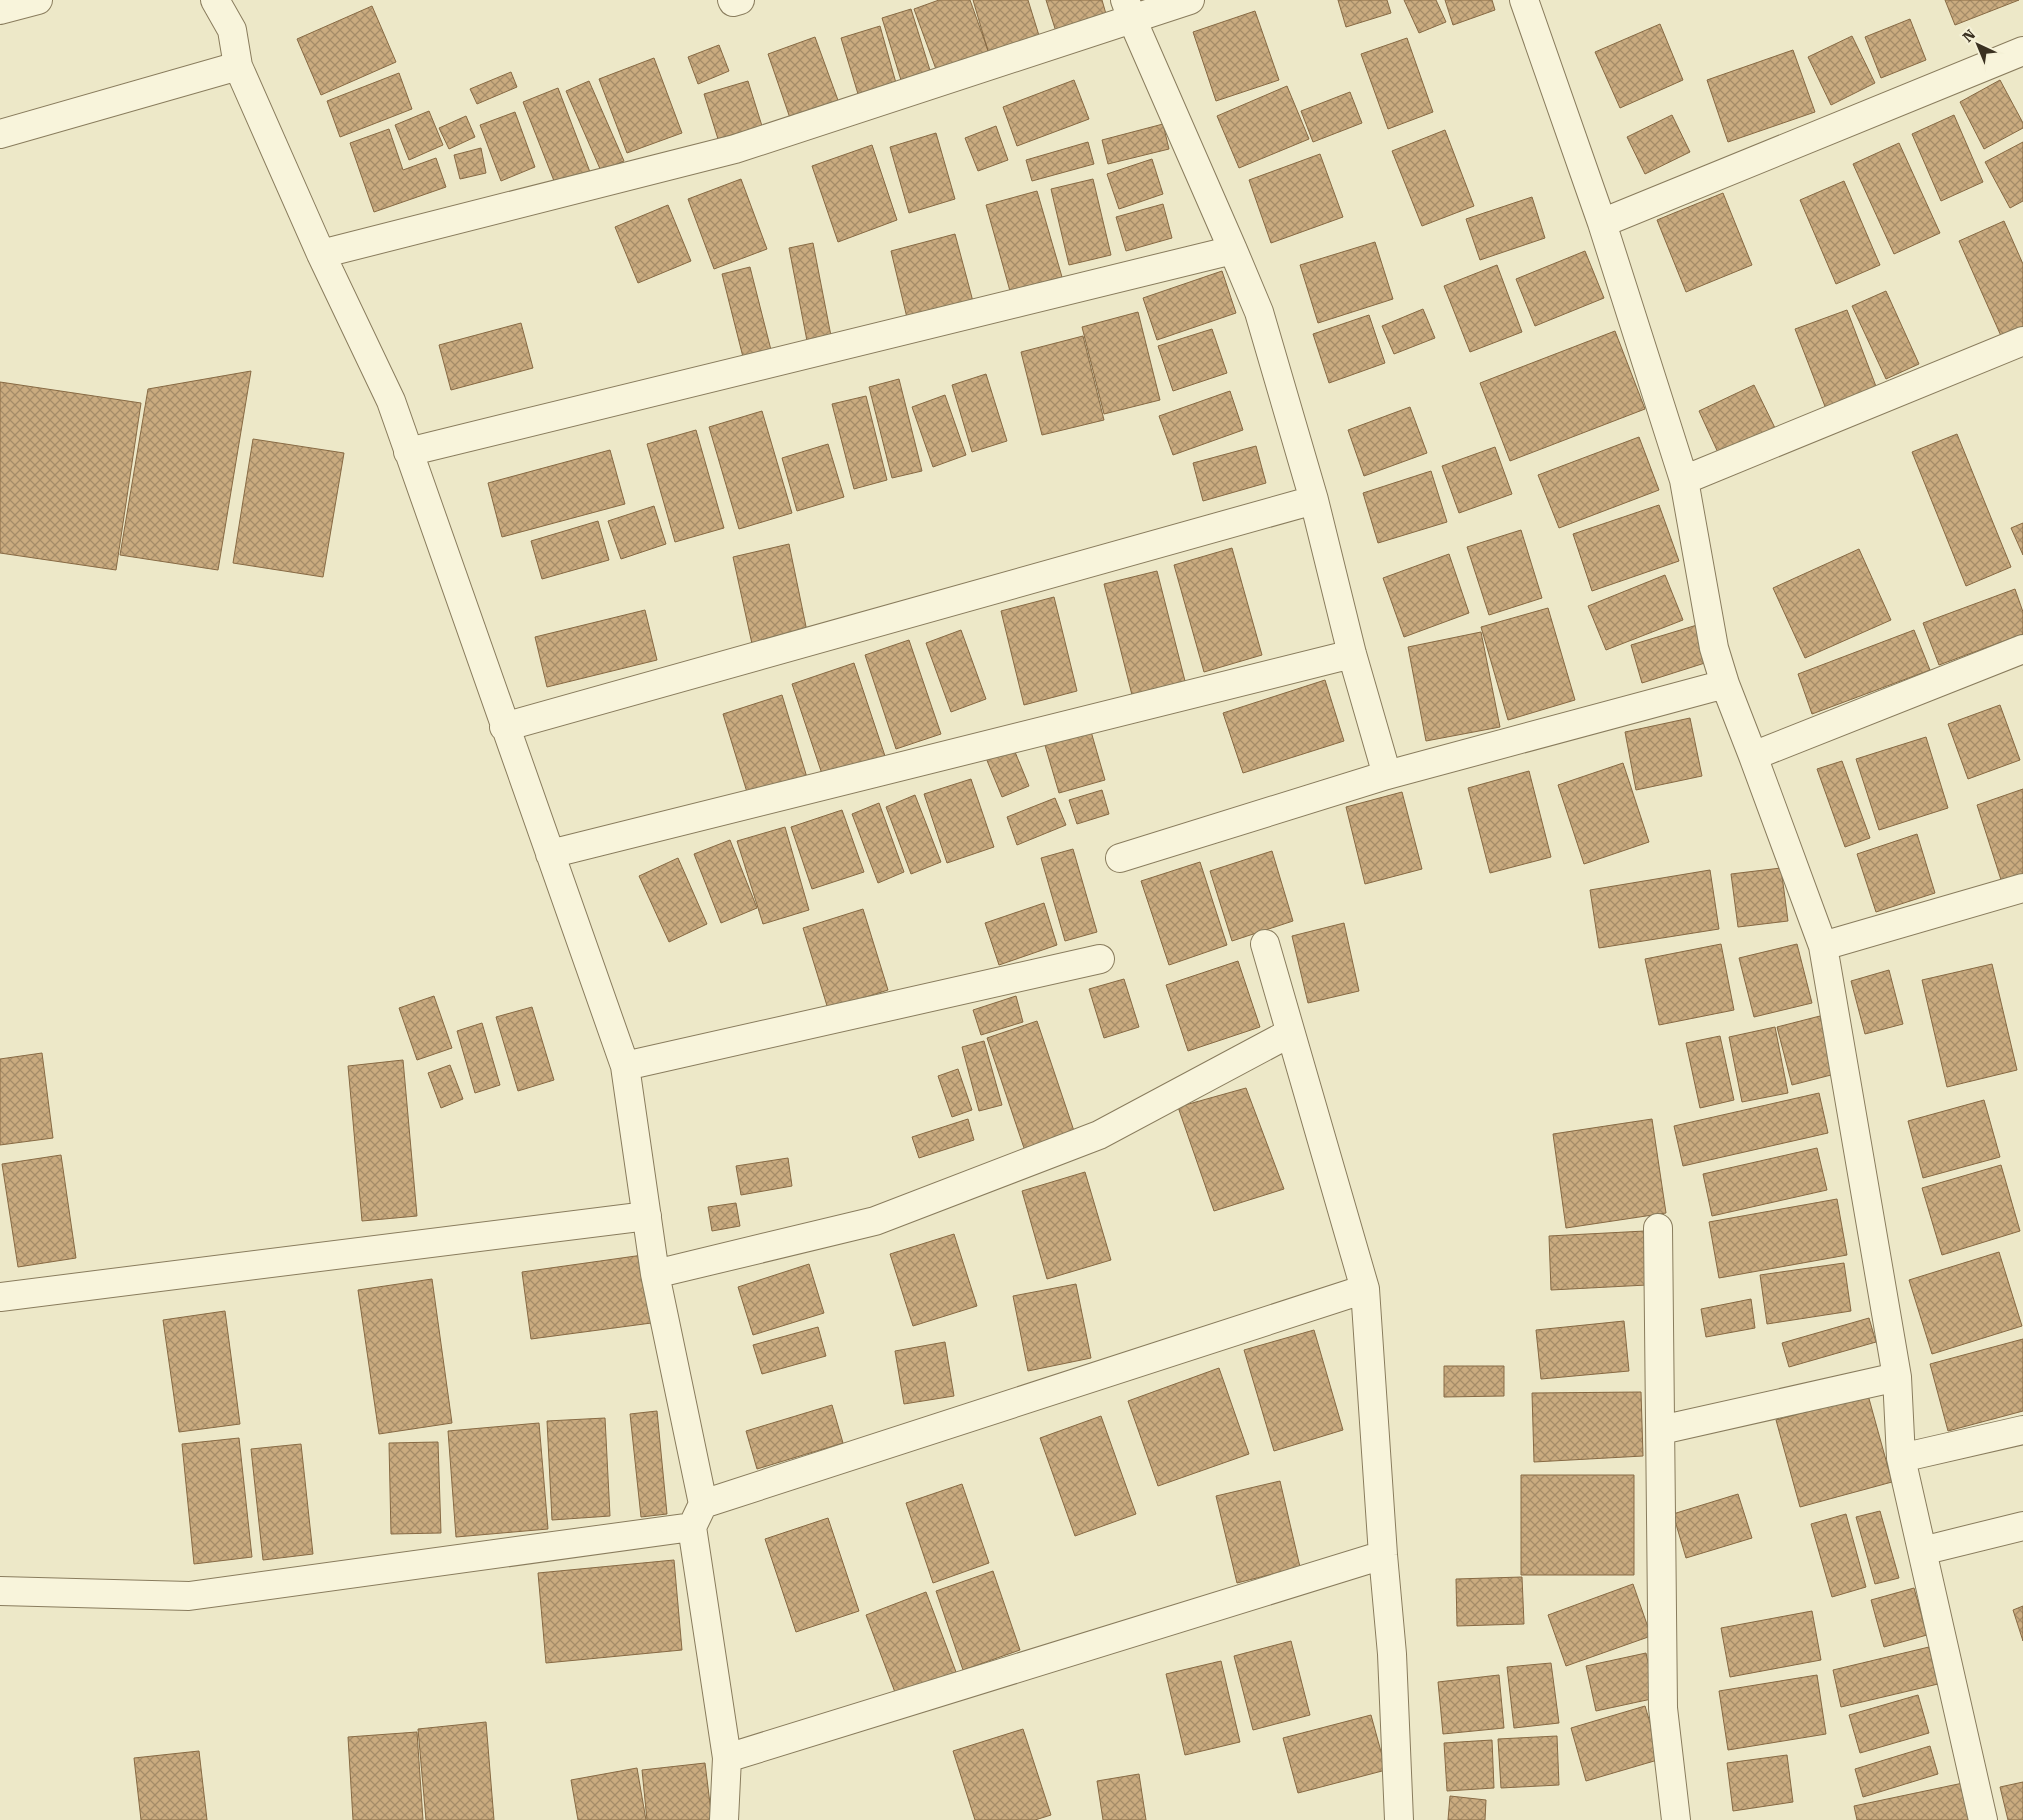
<svg xmlns="http://www.w3.org/2000/svg" width="2023" height="1820" viewBox="0 0 2023 1820" font-family="'Roboto Serif',serif">
<style>
.building{fill:url(#building-cross-hatch);stroke:#876a44}
.lines{fill:none;stroke-linecap:round;stroke-linejoin:round}
.minor-casing{stroke:#897c5d;stroke-width:30}
.minor{stroke:#f8f4db;stroke-width:28}
</style>
<defs>
<pattern id="building-cross-hatch" width="8" height="8" patternUnits="userSpaceOnUse" patternTransform="scale(1.25)"><rect width="8" height="8" fill="#caab7f"/><path d="M0 0l8 8M0 8l8-8" fill="none" stroke="#a58c68"/></pattern>
</defs>
<rect width="100%" height="100%" fill="#ede8c8"/>
<path class="building" d="M939,0h31l19,53 -52,19 -23,-63z
M973,0h55l13,42 -51,16z
M1046,0h56l6,21 -50,17z
M1338,0h49l4,13 -45,14z
M1404,0h32l10,22 -27,11z
M1445,0h47l3,10 -42,15z
M1945,0h74l-64,25z
M372,6l24,56 -75,33 -24,-56z
M911,9l22,71 -29,10 -22,-72z
M1255,11l24,69 -63,21 -23,-69z
M1910,19l16,41 -45,18 -16,-41z
M1660,24l23,56 -63,28 -25,-56z
M880,26l16,57 -38,11 -17,-56z
M1852,36l23,47 -44,22 -23,-48z
M815,37l24,66 -48,18 -23,-67z
M1407,38l26,74 -45,17 -27,-75z
M719,45l10,26 -31,13 -10,-27z
M1793,50l22,62 -87,30 -21,-62z
M654,58l28,75 -55,20 -28,-74z
M511,72l6,15 -40,17 -7,-15z
M399,73l13,36 -72,28 -13,-36z
M1074,80l15,39 -72,27 -14,-39z
M2000,80l23,43v5l-39,21 -24,-47z
M589,81l35,80 -23,10 -35,-80z
M748,81l14,45 -44,13 -14,-45z
M1287,86l22,53 -70,29 -22,-52z
M558,88l32,84 -34,14 -33,-84z
M1350,92l12,31 -49,19 -12,-31z
M429,111l14,34 -34,15 -14,-35z
M515,112l20,55 -34,14 -21,-56z
M1672,115l18,37 -45,22 -18,-37z
M1954,115l29,67 -42,19 -29,-67z
M466,116l9,21 -26,12 -10,-21z
M1163,124l6,25 -61,15 -6,-24z
M996,126l12,34 -30,11 -13,-33z
M389,129l14,41 33,-12 10,29 -72,25 -24,-69z
M1445,130l29,76 -52,20 -30,-75z
M936,133l19,66 -46,14 -19,-66z
M1088,142l6,22 -62,17 -6,-21z
M2023,142v59l-13,7 -25,-46z
M1899,143l41,90 -46,21 -41,-90z
M872,145l25,75 -59,22 -26,-76z
M481,148l5,25 -26,6 -6,-24z
M1320,154l23,63 -72,26 -22,-63z
M1152,159l11,35 -44,15 -12,-35z
M741,179l26,70 -53,20 -26,-70z
M1093,179l18,76 -42,10 -18,-76z
M1844,181l36,84 -44,19 -36,-84z
M1037,191l25,86 -52,14 -24,-86z
M1723,193l29,72 -66,27 -29,-72z
M1532,197l13,41 -65,22 -14,-41z
M1163,204l9,34 -46,13 -10,-34z
M668,205l23,56 -53,22 -23,-56z
M2004,221l19,43v74l-18,7 -46,-104z
M955,234l20,75 -66,17 -18,-75z
M1375,242l18,57 -75,24 -18,-58z
M813,243l19,98 -24,5 -19,-98z
M1585,251l19,47 -69,28 -19,-47z
M1497,265l25,67 -52,20 -26,-66z
M750,267l22,87 -28,7 -22,-87z
M1222,271l14,42 -79,27 -14,-42z
M1886,291l33,73 -33,15 -34,-73z
M1423,309l12,29 -41,16 -12,-28z
M1847,310l30,79 -51,20 -31,-80z
M1138,312l22,88 -56,14 -22,-87z
M1369,315l16,48 -56,20 -16,-49z
M521,323l12,45 -82,22 -12,-45z
M1212,329l15,44 -54,18 -15,-45z
M1615,331l30,78 -135,52 -30,-78z
M1083,336l21,84 -62,15 -21,-83z
M251,371l-33,199 -98,-15 28,-166z
M986,374l21,67 -35,11 -20,-67z
M899,379l23,92 -30,7 -23,-91z
M0,382l141,21 -25,167 -116,-17z
M1754,385l22,45 -56,27 -21,-46z
M1230,391l13,39 -70,25 -14,-39z
M945,395l21,60 -33,12 -21,-60z
M866,396l21,84 -33,9 -22,-85z
M1410,407l17,46 -63,23 -16,-46z
M762,411l30,102 -53,16 -30,-102z
M696,430l28,98 -49,14 -28,-98z
M1957,434l54,133 -45,19 -54,-134z
M1639,437l20,53 -100,38 -21,-53z
M253,439l91,14 -21,124 -90,-14z
M828,444l16,53 -47,14 -15,-53z
M1256,446l10,37 -63,18 -10,-38z
M1495,447l17,47 -53,19 -17,-47z
M610,450l15,54 -123,33 -14,-54z
M1431,471l16,51 -69,21 -15,-50z
M1659,505l20,56 -87,30 -19,-57z
M654,506l12,38 -45,15 -13,-38z
M598,521l11,39 -67,19 -11,-38z
M2023,523v32l-12,-27z
M1521,530l21,68 -53,17 -22,-68z
M789,544l20,97 -55,12 -21,-96z
M1232,548l30,107 -58,17 -30,-107z
M1859,549l32,71 -86,38 -32,-70z
M1449,554l20,59 -65,24 -21,-59z
M1157,571l28,110 -53,14 -28,-111z
M1665,575l18,45 -77,30 -18,-44z
M2015,589l8,23v22l-84,31 -16,-42z
M1054,597l23,94 -53,14 -23,-94z
M1548,608l27,92 -67,20 -27,-93z
M645,610l12,50 -110,27 -12,-50z
M1697,625l11,37 -66,21 -11,-38z
M961,630l25,69 -35,13 -25,-69z
M1914,630l16,40 -118,44 -14,-40z
M1481,632l19,95 -74,14 -18,-94z
M909,640l32,94 -45,15 -31,-94z
M854,663l31,93 -62,21 -31,-93z
M1325,680l19,61 -101,32 -20,-60z
M782,695l27,89 -59,18 -27,-88z
M2000,705l20,55 -52,19 -20,-55z
M1690,718l12,58 -66,14 -11,-58z
M1090,728l15,52 -46,13 -15,-51z
M1926,737l22,71 -69,22 -23,-71z
M1013,747l16,39 -27,11 -16,-39z
M1842,761l28,77 -25,9 -28,-78z
M1623,763l26,79 -65,22 -26,-79z
M1529,771l22,86 -61,16 -22,-85z
M971,779l23,68 -47,16 -23,-69z
M2023,789v91l-20,6 -26,-81z
M1102,790l7,24 -32,10 -8,-24z
M1402,792l20,77 -57,15 -19,-77z
M915,795l26,67 -30,12 -25,-67z
M1055,798l11,27 -49,20 -10,-28z
M879,803l25,69 -26,11 -26,-69z
M842,810l22,62 -52,17 -21,-62z
M785,827l24,83 -46,14 -26,-83z
M1917,834l18,59 -59,19 -19,-58z
M730,840l27,68 -36,15 -27,-69z
M1073,849l24,83 -32,9 -24,-83z
M1272,851l21,70 -61,20 -22,-70z
M678,858l29,66 -38,18 -30,-66z
M1200,862l27,83 -58,20 -28,-84z
M1781,868l7,53 -50,6 -7,-53z
M1710,870l9,59 -120,19 -9,-58z
M1044,903l13,42 -58,20 -14,-42z
M863,909l25,81 -60,19 -25,-81z
M1344,923l15,68 -51,12 -16,-67z
M1721,944l13,66 -75,15 -14,-66z
M1797,944l15,59 -58,14 -15,-59z
M1238,961l22,66 -72,24 -22,-66z
M1992,964l25,106 -70,17 -25,-107z
M1889,970l14,54 -38,10 -14,-53z
M1124,979l15,48 -35,11 -15,-49z
M434,996l18,52 -35,12 -18,-52z
M1016,996l7,26 -42,13 -8,-25z
M532,1007l22,73 -36,11 -22,-74z
M1820,1016l15,58 -43,11 -15,-58z
M1037,1021l38,113 -50,17 -38,-113z
M482,1023l18,62 -25,8 -18,-62z
M1775,1027l13,66 -46,9 -13,-65z
M1720,1036l14,64 -34,8 -14,-65z
M984,1041l18,64 -23,6 -17,-64z
M42,1053l11,85 -53,7v-86z
M403,1060l14,156 -55,5 -14,-155z
M450,1065l13,34 -22,9 -13,-35z
M958,1069l14,41 -20,7 -14,-41z
M1246,1088l38,101 -70,22 -36,-104z
M1819,1093l9,40 -145,33 -9,-40z
M1984,1100l16,57 -77,21 -15,-57z
M968,1119l6,21 -55,18 -7,-21z
M1652,1119l14,94 -100,15 -13,-94z
M1817,1148l10,42 -115,26 -9,-42z
M61,1155l15,103 -58,9 -16,-103z
M788,1158l4,28 -51,9 -5,-29z
M2001,1165l19,66 -78,24 -20,-67z
M1085,1172l26,88 -64,19 -25,-88z
M1837,1199l10,56 -128,23 -10,-56z
M736,1203l4,23 -28,5 -4,-24z
M1645,1231l2,54 -96,5 -2,-54z
M954,1234l23,72 -64,20 -23,-72z
M1999,1252l23,74 -90,28 -23,-74z
M650,1254l9,68 -128,17 -9,-67z
M1844,1263l7,48 -84,13 -7,-49z
M809,1264l15,49 -71,22 -15,-48z
M432,1279l20,144 -73,11 -21,-144z
M1076,1284l15,74 -63,13 -15,-75z
M1751,1299l4,29 -49,9 -5,-28z
M225,1311l15,113 -61,8 -16,-112z
M1869,1318l7,24 -87,25 -7,-24z
M1624,1321l5,50 -88,8 -5,-49z
M818,1327l8,29 -64,18 -9,-29z
M1314,1330l29,100 -69,21 -30,-101z
M2023,1339v72l-75,20 -18,-67z
M945,1342l9,54 -50,8 -9,-53z
M1444,1366h60v30l-60,1z
M1219,1368l30,86 -91,32 -30,-85z
M1641,1392l2,64 -109,6 -2,-69z
M1868,1395l24,87 -92,25 -24,-87z
M832,1405l11,38 -86,26 -11,-38z
M657,1411l10,103 -26,3 -11,-103z
M1101,1416l35,98 -61,22 -35,-98z
M605,1418l5,98 -58,4 -5,-99z
M539,1423l9,106 -92,8 -8,-106z
M239,1438l13,119 -58,7 -12,-120z
M438,1442l3,91 -50,1 -2,-91z
M301,1444l12,110 -50,6 -12,-111z
M1521,1475h113v100h-113z
M1280,1481l20,86 -63,16 -21,-87z
M962,1484l27,79 -56,20 -27,-80z
M1738,1494l14,44 -66,20 -13,-44z
M1880,1511l19,67 -24,6 -19,-67z
M1846,1514l20,73 -34,10 -21,-73z
M828,1518l31,93 -63,21 -31,-93z
M674,1560l8,90 -136,13 -8,-90z
M993,1571l27,79 -57,20 -27,-79z
M1522,1577l2,47 -67,2 -1,-47z
M1633,1584l18,52 -85,30 -18,-51z
M1914,1588l13,47 -43,12 -13,-47z
M926,1592l30,80 -60,23 -30,-80z
M2023,1606v35l-10,-31z
M1812,1611l9,49 -91,17 -9,-49z
M1291,1641l19,74 -57,15 -19,-74z
M1929,1647l9,37 -97,23 -8,-37z
M1646,1653l10,45 -60,13 -10,-45z
M1221,1661l19,81 -55,13 -19,-81z
M1551,1663l8,60 -45,5 -7,-61z
M1499,1675l5,53 -61,6 -5,-52z
M1817,1675l9,59 -98,16 -9,-59z
M1918,1695l11,38 -69,20 -11,-38z
M1645,1706l16,53 -75,22 -15,-53z
M1371,1715l15,55 -88,23 -15,-55z
M486,1722l8,98h-68l-8,-91z
M1023,1729l28,86 -16,5h-60l-22,-69z
M417,1732l6,88h-70l-5,-83z
M1557,1736l2,49 -58,3 -3,-49z
M1492,1740l2,48 -47,3 -3,-48z
M1930,1746l8,28 -75,23 -8,-28z
M199,1751l8,69h-66l-7,-62z
M1787,1755l6,47 -60,9 -6,-48z
M705,1763l7,57h-65l-5,-50z
M637,1768l9,52h-68l-7,-40z
M1139,1774l7,46h-43l-6,-39z
M2023,1782v38h-15l-8,-33z
M1963,1783l8,37h-114l-3,-14z
M1450,1796l36,4 -1,20h-37z"/>
<g class="lines">
<g class="minor-casing">
<path id="minor" d="M215,0l17,30 6,36 83,188 70,147 234,665 30,208 48,230 -11,23 35,231 -3,62
M732,0l1,2 7,-2
M1190,0l-58,19 101,231 26,62 55,188 38,154 35,121
M1524,0l78,223 82,257 30,168 11,36 28,72
M0,10l38,-10
M0,134l238,-68
M1602,223l421,-172
M321,254l414,-105 397,-130 -7,-19
M408,452l825,-202
M1684,480l339,-139
M504,727l810,-227
M550,854l802,-200
M1120,858l267,-83 338,-91
M1265,944l100,345 18,266 9,99 7,166
M1823,946l-70,-190 270,-107
M625,1066l475,-107
M1658,1228l5,480 13,112
M655,1274l220,-53 224,-86 191,-102
M0,1297l647,-81
M1661,1430l236,-53
M1901,1458l122,-28
M703,1504l662,-215
M1922,1551l101,-25
M0,1591l189,5 503,-69
M727,1758l656,-203
M1983,1820l-82,-362 -4,-81 -74,-431 200,-58"/>
</g>
<use href="#minor" class="minor"/>
</g>
<g transform="translate(1978 45) rotate(316)" stroke="#f5f1d7" stroke-width="4" paint-order="stroke">
<path d="M0-4L9 19L0 12L-9 19Z" fill="#3a3121"/>
<text y="-8" font-size="14" font-weight="bold" text-anchor="middle" fill="#3a3121">N</text>
</g>
</svg>
